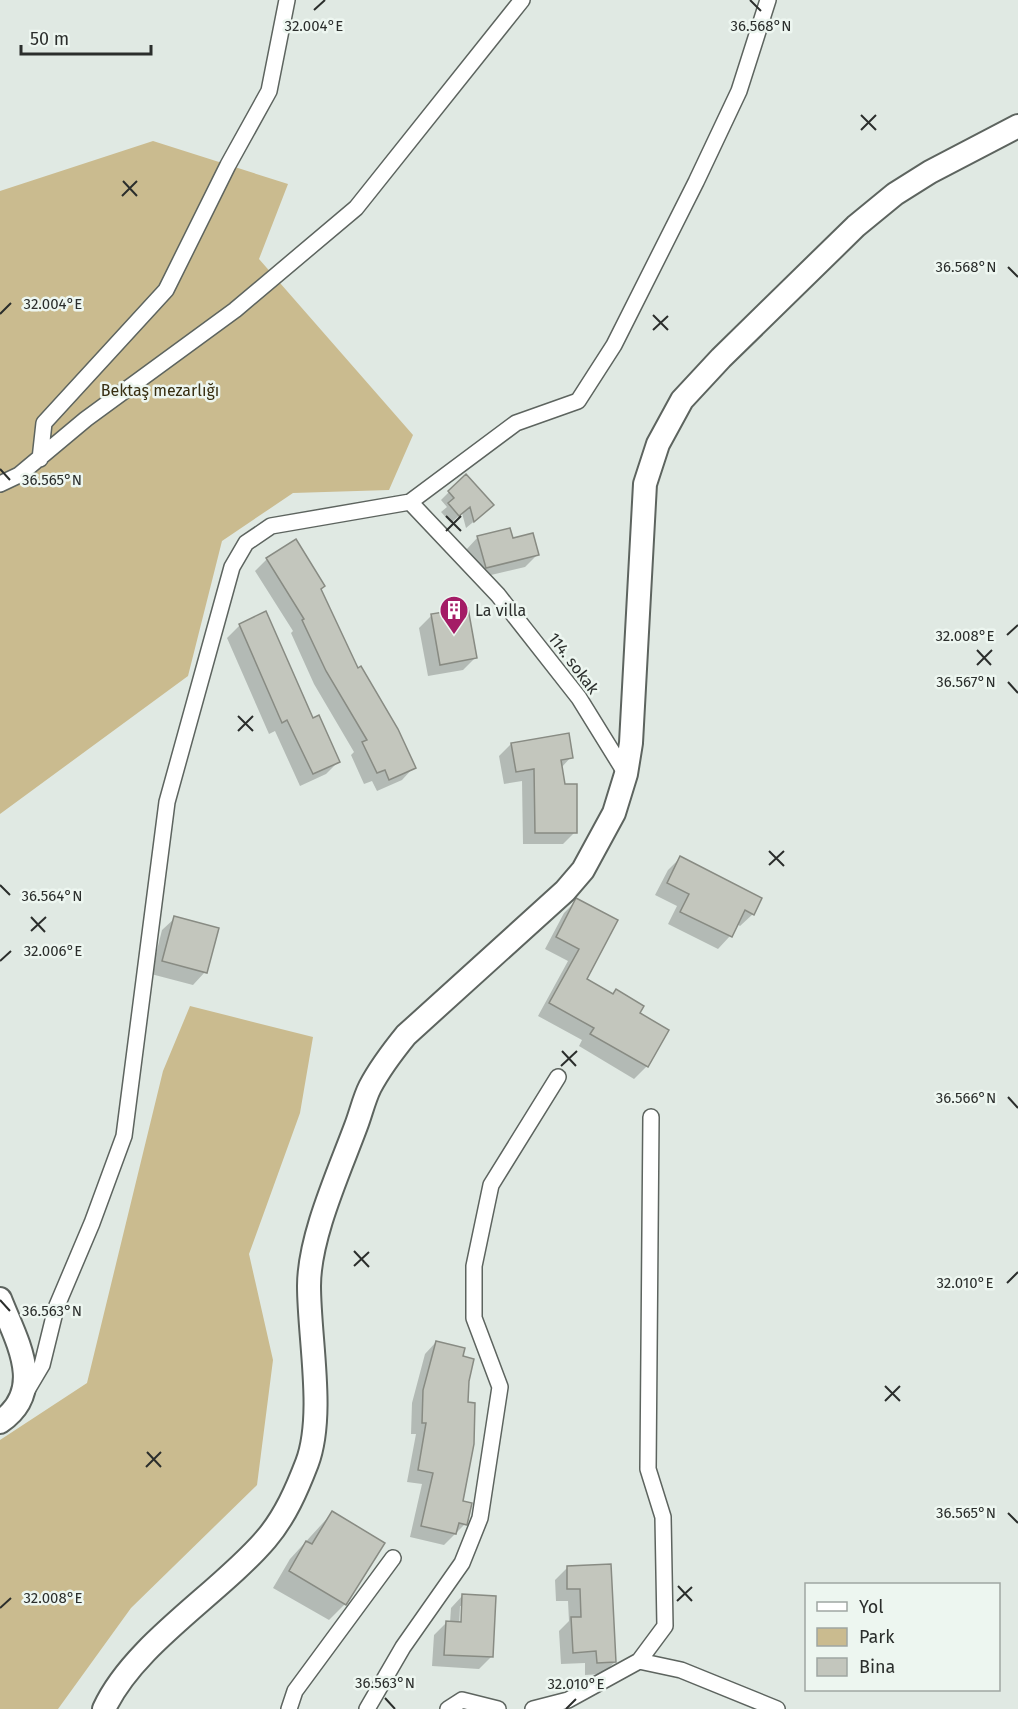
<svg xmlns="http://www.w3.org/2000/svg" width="1018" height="1709" viewBox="0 0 1018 1709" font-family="'Fira Sans',sans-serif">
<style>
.green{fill:#cabb8f}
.shadow{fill:#0003;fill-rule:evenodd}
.building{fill:#c3c6bd;stroke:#888b83;stroke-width:1.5}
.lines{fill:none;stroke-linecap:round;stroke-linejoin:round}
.street-casing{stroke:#5d645f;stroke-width:18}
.secondary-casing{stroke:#5d645f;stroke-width:26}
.street{stroke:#fff;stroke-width:15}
.secondary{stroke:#fff;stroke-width:22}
.ticks{fill:none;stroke:#2b2e2c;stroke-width:2}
.labels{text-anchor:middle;stroke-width:5;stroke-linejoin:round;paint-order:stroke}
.park-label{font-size:16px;fill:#372e11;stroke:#edf6f0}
.poi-label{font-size:16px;fill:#2b2e2c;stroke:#edf6f0;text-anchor:start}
.street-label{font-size:16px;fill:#2b2e2c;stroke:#edf6f0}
.ticks-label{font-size:15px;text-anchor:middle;fill:#2b2e2c;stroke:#edf6f0;stroke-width:5;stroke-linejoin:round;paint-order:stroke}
</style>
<rect width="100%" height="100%" fill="#e0e9e3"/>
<path class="green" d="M153,141l135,43 -29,75 154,176 -24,55 -96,3 -71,48 -34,135 -188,138v-623z
M190,1006l123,31 -13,76 -51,141 24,106 -16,125 -126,123 -73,101h-58v-269l87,-57 76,-312z"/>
<path class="shadow" d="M449,492l35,21 -18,15 -4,-15 -11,10 -10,-11 6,-5 -6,-7z
M478,537l34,3 25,15 -12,12 -51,12 -8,-29z
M267,559l53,30 37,81 57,97 -12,13 -25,11 -5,-10 -8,3 -13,-29 3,-3 -40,-68 -23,-51 2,-2 -38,-60z
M431,616l44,42 -12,12 -35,6 -9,-48z
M240,625l72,95 27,41 -13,13 -26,12 -25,-55 -6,3 -42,-96z
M511,744l60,13 -10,11 14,64 -12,12h-40l-1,-63 -18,3 -5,-28z
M680,858l73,56 -13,12 -3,-2 -7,12 -12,13 -50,-25 9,-18 -22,-11 13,-25z
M577,900l8,79 53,35 9,52 -13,13 -55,-33 3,-6 -44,-24 30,-55 -23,-12 19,-36z
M175,918l30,54 -12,13 -42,-11 11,-44z
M436,1342l25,15 6,24 -5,121 3,22 -21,21 -34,-8 12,-53 -15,-2 9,-48h-5l1,-31 13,-49z
M332,1513l13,91 -16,16 -56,-32 17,-29z
M610,1566l5,96 -13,12 -17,1v-12l-24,1 -2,-33 10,-10 -1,-20h-12l-1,-21 12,-12z
M463,1595l28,62 -12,12 -47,-3 2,-31 12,-12h4l1,-15zM460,1606h3l-1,24 -3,-1z"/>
<path class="building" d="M466,474l28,31 -20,17 -4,-15 -11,9 -11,-13 6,-5 -6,-7z
M510,528l3,10 20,-5 6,22 -53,13 -9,-32z
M296,539l29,47 -4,3 37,79 3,-2 37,63 18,39 -27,12 -4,-10 -8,3 -15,-31 5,-2 -41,-69 -24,-51 2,-1 -38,-61z
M468,608l9,50 -37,7 -9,-51z
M266,611l47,107 6,-3 21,47 -27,12 -26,-54 -5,3 -43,-99z
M569,733l4,25 -12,2 4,24h12v49h-42l-1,-64 -18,3 -5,-29z
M680,856l82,42 -8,17 -9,-5 -13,27 -52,-25 9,-18 -22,-11z
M576,898l42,22 -31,59 26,15 3,-5 28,17 -4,7 29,17 -21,37 -58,-33 4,-6 -45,-25 30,-54 -23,-12z
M174,916l45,12 -12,45 -45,-12z
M436,1341l29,7 -2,8 11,3 -5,22 -1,21 7,1 -1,41 -11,57 9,2 -5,22 -8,-2 -3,11 -35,-8 12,-53 -15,-3 8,-47h-4l1,-33z
M332,1511l53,32 -39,62 -57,-34 17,-30 6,3z
M611,1564l5,98 -19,1 -1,-12 -23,2 -2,-36h10l-1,-28h-13v-23z
M462,1594l34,2 -3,61 -49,-2 2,-34 15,1z"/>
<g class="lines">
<g class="street-casing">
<path id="street" d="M40,459l4,-36 122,-133 62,-125 41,-74 18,-91
M0,484l19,-9 67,-56 149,-109 121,-102 166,-208
M410,502l88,93 81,103 47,76
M26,1392l16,-27 14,-57 36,-85 32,-87 43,-334 65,-235 14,-24 25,-17 139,-24 106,-79 62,-22 36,-56 82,-163 43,-91 29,-91
M639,1661l42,9 96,39
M289,1709l6,-18 98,-133
M367,1709l36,-62 59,-84 18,-45 20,-131 -26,-69v-52l17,-81 67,-108
M448,1709l14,-9 36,9
M533,1709l35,-9 71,-39 26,-35 -2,-109 -15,-48 3,-352"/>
</g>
<g class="secondary-casing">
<path id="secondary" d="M0,1299c16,41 47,91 0,123
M104,1709c30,-65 115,-115 162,-170 19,-22 31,-50 41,-76 18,-48 2,-125 2,-177 0,-49 30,-114 47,-160 5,-13 8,-27 14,-39 10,-19 23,-36 36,-52l159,-144 18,-21 31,-57 12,-39 5,-31 14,-259 13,-40 24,-44 39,-42 135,-132 39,-32 35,-22 88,-46"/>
</g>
<use href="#street" class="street"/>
<use href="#secondary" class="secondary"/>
</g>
<path class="ticks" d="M750,0l11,11M314,10l11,-10M861,115l15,15M861,130l15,-15M123,181l14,15M122,196l15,-15M1008,267l10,10M0,314l11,-11M653,315l15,15M653,330l15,-14M0,469l10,11M446,516l15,15M446,531l15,-15M1007,635l11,-10M977,650l14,15M977,665l15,-15M1008,682l10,11M238,716l15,15M238,731l15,-15M769,851l15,15M769,865l15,-14M0,885l10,10M31,917l14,15M31,931l15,-14M0,961l11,-10M562,1051l14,15M561,1066l16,-15M1008,1097l10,11M354,1251l15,16M354,1266l15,-14M1007,1283l11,-11M0,1300l10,11M885,1386l15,15M885,1401l15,-15M147,1452l14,15M146,1467l15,-15M1008,1513l10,10M678,1586l14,15M677,1601l15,-14M0,1608l11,-10M385,1698l10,11M566,1709l10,-10"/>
<defs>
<g id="building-pin" transform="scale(1.5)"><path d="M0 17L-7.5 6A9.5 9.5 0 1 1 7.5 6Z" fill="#a41c66" stroke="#edf6f0"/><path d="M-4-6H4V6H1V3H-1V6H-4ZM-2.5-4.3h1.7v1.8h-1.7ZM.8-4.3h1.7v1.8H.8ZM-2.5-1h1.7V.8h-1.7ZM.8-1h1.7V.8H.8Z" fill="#fff"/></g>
</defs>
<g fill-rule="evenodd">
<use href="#building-pin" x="454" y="610"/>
</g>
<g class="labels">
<g class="park-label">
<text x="160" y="396">Bektaş mezarlığı</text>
</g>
<g class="poi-label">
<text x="475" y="616">La villa</text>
</g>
<g class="street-label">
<text transform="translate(574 663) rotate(53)" y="6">114. sokak</text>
</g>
</g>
<g class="ticks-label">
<text x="314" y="31">32.004°E</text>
<text x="761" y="31">36.568°N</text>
<text x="966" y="272">36.568°N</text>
<text x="53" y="309">32.004°E</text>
<text x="52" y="485">36.565°N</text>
<text x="965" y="641">32.008°E</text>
<text x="966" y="687">36.567°N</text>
<text x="52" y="901">36.564°N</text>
<text x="53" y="956">32.006°E</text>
<text x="966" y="1103">36.566°N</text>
<text x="965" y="1288">32.010°E</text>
<text x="52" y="1316">36.563°N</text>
<text x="966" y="1518">36.565°N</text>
<text x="53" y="1603">32.008°E</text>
<text x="385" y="1688">36.563°N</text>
<text x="576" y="1689">32.010°E</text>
</g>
<rect x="805" y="1583" width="195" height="108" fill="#edf6f0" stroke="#9fa6a2" stroke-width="1.5"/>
<rect x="817" y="1602" width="30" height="9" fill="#ffffff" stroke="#9fa6a2" stroke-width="1.5"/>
<text x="859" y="1613" font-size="18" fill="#2b2e2c">Yol</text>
<rect x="817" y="1628" width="30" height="18" fill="#cabb8f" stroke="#9fa6a2" stroke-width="1.5"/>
<text x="859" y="1643" font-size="18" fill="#2b2e2c">Park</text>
<rect x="817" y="1658" width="30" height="18" fill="#c3c6bd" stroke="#9fa6a2" stroke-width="1.5"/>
<text x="859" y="1673" font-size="18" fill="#2b2e2c">Bina</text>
<path d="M21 45v9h130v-9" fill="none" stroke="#2b2e2c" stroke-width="3"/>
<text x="30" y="45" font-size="18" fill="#2b2e2c" stroke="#edf6f0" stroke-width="4.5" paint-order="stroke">50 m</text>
</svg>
